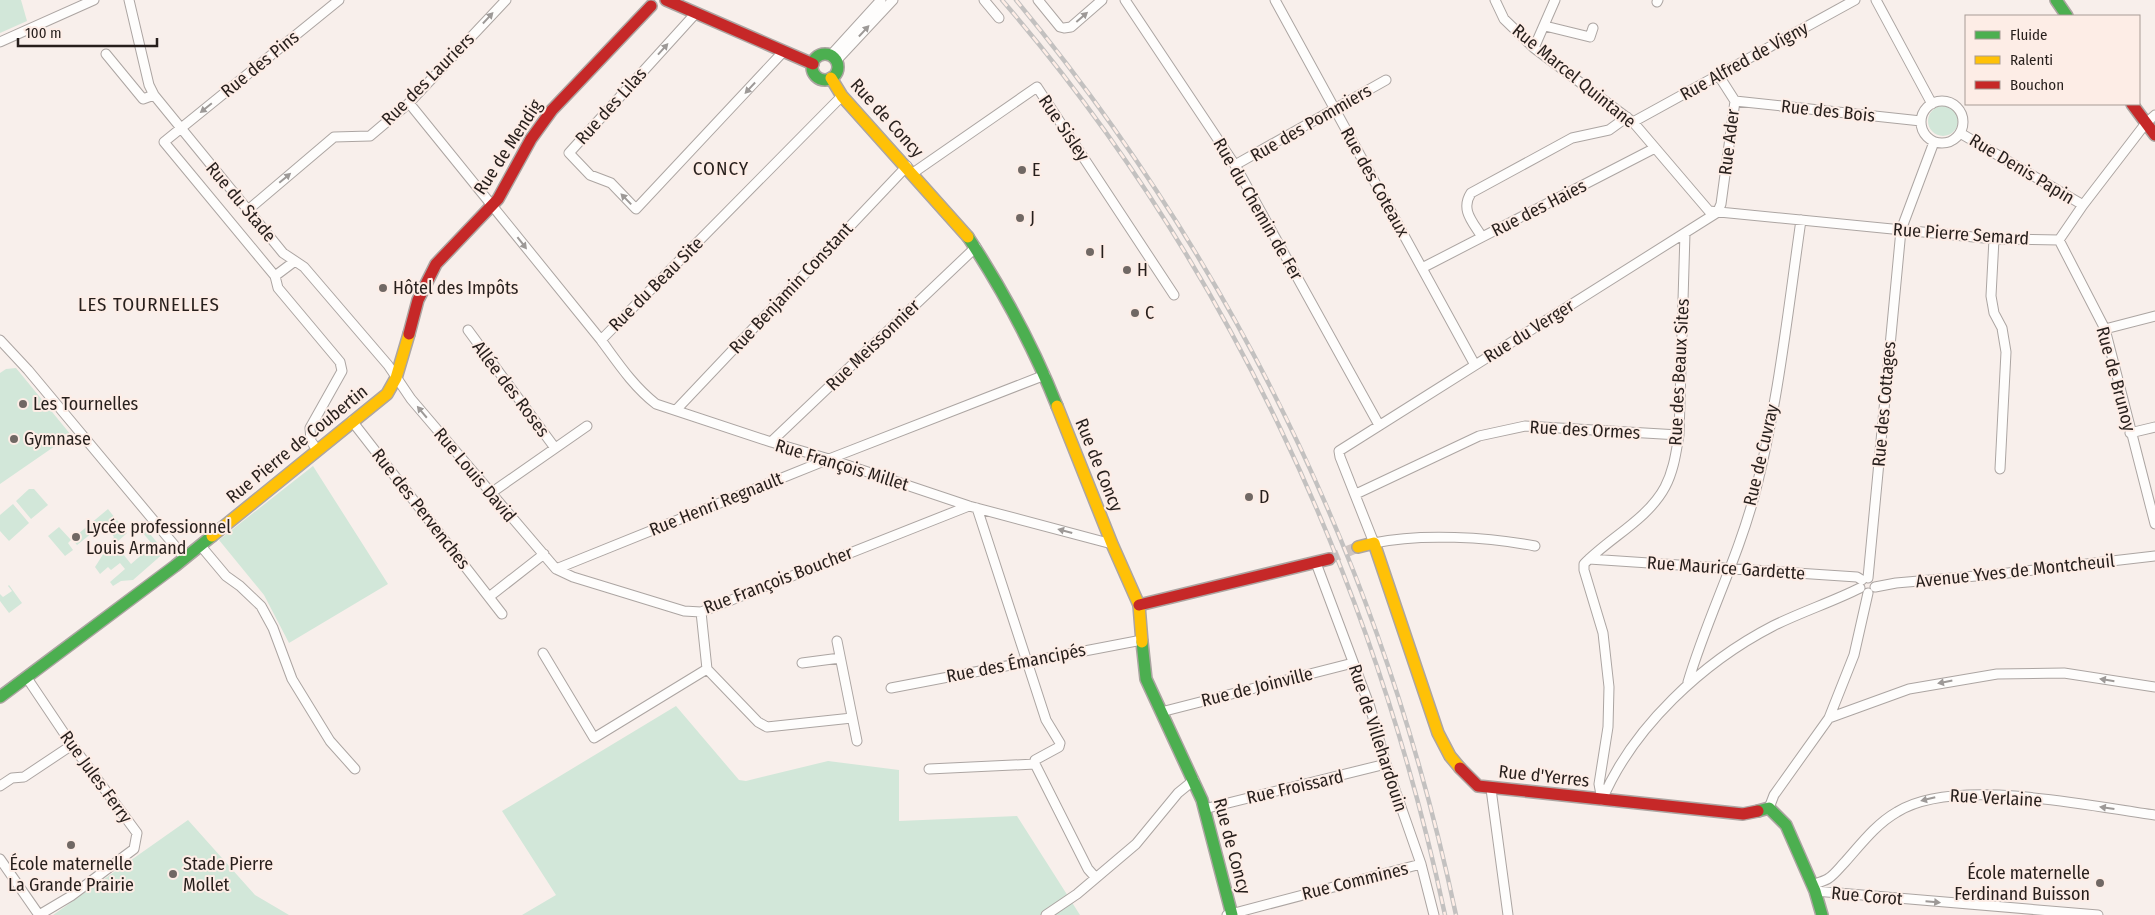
<svg xmlns="http://www.w3.org/2000/svg" width="2155" height="915" viewBox="0 0 2155 915" font-family="'Fira Sans Condensed',sans-serif">
<style>
.green{fill:#d2e7d9}
.lines{fill:none;stroke-linecap:round;stroke-linejoin:round}
.secondary-tunnel{stroke:#cec5c2;stroke-width:11;stroke-dasharray:11 5.5;stroke-linecap:butt}
.street-casing{stroke:#aca5a2;stroke-width:11}
.fast-casing{stroke:#aca5a2;stroke-width:14}
.slow-casing{stroke:#aca5a2;stroke-width:14}
.jam-casing{stroke:#aca5a2;stroke-width:14}
.street{stroke:#fefdfc;stroke-width:9}
.fast{stroke:#4caf50;stroke-width:11}
.slow{stroke:#ffc107;stroke-width:11}
.jam{stroke:#c62828;stroke-width:11}
.rail-casing{stroke:#c3c1c0;stroke-width:4.5}
.rail{stroke:#fdede6;stroke-width:2.5;stroke-dasharray:8;stroke-linecap:butt}
.oneway{fill:#9d9997}
.poi-dot{fill:#706864;stroke:#fdede6;stroke-width:2}
.labels{text-anchor:middle;stroke-width:4;stroke-linejoin:round;paint-order:stroke}
.street-label{font-size:18px;fill:#271f1c;stroke:#fdede6}
.poi-label{font-size:18px;fill:#271f1c;stroke:#fdede6;text-anchor:start}
.neighbourhood-label{font-size:19px;letter-spacing:1px;fill:#271f1c;stroke:#fdede6}
</style>
<rect width="100%" height="100%" fill="#f8efeb"/>
<path class="green" d="M0,0h21l6,21 -27,12z
M1928 121a15 15 0 1 1 30 0a15 15 0 1 1-30 0Z
M16,368l55,67 -71,49v-111l6,-4z
M313,466l75,118 -99,59 -25,-48 -45,-55z
M29,489h5l14,16 -17,14 -15,-18z
M13,504l16,19 -20,18 -9,-10v-16z
M108,509l7,9 -11,9 -2,-2 -25,20 -5,-6z
M117,520l10,13 -12,11 16,20 22,-19 -17,-20 4,-3 25,30 -32,28 -12,1 -8,5 -3,-4 15,-13 -5,-6 -9,7 -3,-3 -8,7 -5,-7 19,-30 -6,-9z
M59,527l12,13 -3,3 5,7 -8,6 -17,-20z
M9,585l13,18 -13,10 -9,-12v-7l3,3 9,-6 -4,-5z
M676,706l63,74 7,1 82,-20 71,9v51l118,-5 63,99h-558l34,-20 -54,-84z
M188,820l67,75 34,20h-236z"/>
<g class="lines">
<path class="secondary-tunnel" d="M1329,559l29,-12"/>
<g class="street-casing">
<path id="street" d="M129,0l20,85 5,10 129,158 21,14 84,98 23,34 145,170 17,8 111,34 17,1 268,-106
M984,0l15,18
M1038,0l22,27 4,1 7,-1 31,-27
M1125,0l110,165 144,260
M1275,0l200,365
M1495,0l9,19 30,29 99,74 76,89 285,28 65,1 24,-35 63,-82 9,-8
M1876,0l56,104
M1657,2l1,-2
M696,13l-127,140 21,22 21,8 25,26 147,-157
M1545,26l45,11 3,-9
M0,42l94,-42
M1534,48l21,-48
M106,54l37,45 11,-4
M830,56l51,-56
M836,61l57,-61
M1735,101l186,20
M1921 122a21 21 0 1 1 42 0a21 21 0 1 1-42 0Z
M409,103l192,237c17,23 32,46 55,64l115,38 58,17 140,47 143,38
M1633,122l222,-122
M1960,133l123,72
M1235,165l151,-85
M913,173l124,-86 137,208
M248,210l86,-73 36,-1 39,-33 97,-103
M1718,211l3,-7 14,-103 -16,-25
M1482,237c-9,-15 -22,-27 -11,-44l101,-55 37,-8 18,-13
M1994,239l-3,57 3,17 8,15 4,24 -6,117
M2059,240l46,89 50,195
M295,261l-20,15 -111,-134 175,-142
M1422,268l233,-120
M275,276l3,12 62,74 2,9 -32,57 1,13 6,9
M2105,329l50,-13
M468,330l87,118
M0,340l28,30 157,188
M601,340l241,-244
M676,410l231,-244
M352,421l150,193
M2130,433l25,-6
M771,442l205,-195
M491,493l96,-67
M1356,494l123,-58 46,-10 154,9
M977,508l69,212 14,23 -1,4 -24,13v4
M200,545l26,31 14,10 21,20 12,22 19,51 38,62 25,28
M1535,546c-47,-9 -114,-13 -161,-3l-34,-86 -1,-6 379,-239
M1589,559l268,18 5,3
M1316,563l54,144 16,57 35,100 13,51
M556,569l273,-110 216,-84
M1868,578l33,-348 33,-88
M1875,587l21,-4 103,-9 156,-18
M489,597l55,-43
M837,641l20,100
M543,653l51,85 113,-69 -6,-57
M802,663l38,-5
M707,669l51,53 9,5 85,-9
M1688,682c19,-64 50,-124 67,-189 23,-88 33,-183 46,-273
M891,688l251,-48
M1161,712l192,-49
M1829,718l80,-29 88,-15 67,-1 91,14
M929,769l106,-5 53,105 8,9
M0,786l12,-8 12,-1 48,-32
M1491,789l17,126
M1602,800l-3,-16 9,-57 1,-40 -6,-54 -19,-63v-6c25,-26 64,-45 81,-77 9,-17 11,-35 14,-52l6,-202
M1602,800c31,-73 101,-138 171,-174 28,-14 59,-24 87,-38
M1769,808l5,-13 55,-77 25,-63 14,-62
M1204,809l182,-45
M0,859l39,56 32,-19 63,-47 3,-16 -65,-88 -45,-67
M1046,915l31,-21 59,-50 42,-51 16,-13
M1227,915l194,-51
M2098,915l-283,-24v-7c4,-2 10,-3 14,-6 6,-4 11,-11 16,-16 16,-18 31,-38 52,-50 57,-36 191,-6 258,3"/>
</g>
<g class="fast-casing">
<path id="fast" d="M2056,0l11,16
M812 67a13 13 0 1 1 26 0a13 13 0 1 1-26 0Z
M968,237c34,52 66,111 89,169
M1142,642l4,37 56,121 30,115
M0,697l175,-131 37,-30
M1758,811l11,-3 17,17 29,66 7,24"/>
</g>
<g class="slow-casing">
<path id="slow" d="M831,78l11,18 126,141
M1057,406l55,138 27,61 3,37
M212,536l175,-142 9,-16 13,-44
M1358,547l16,-4 64,190 12,23 10,12"/>
</g>
<g class="jam-casing">
<path id="jam" d="M666,0l147,64
M2132,104l23,31
M409,334l9,-34 18,-36 62,-65 33,-60 21,-29 99,-104
M1139,605l190,-46
M1460,768l18,18 265,28 15,-3"/>
</g>
<use href="#street" class="street"/>
<use href="#fast" class="fast"/>
<use href="#slow" class="slow"/>
<use href="#jam" class="jam"/>
<g class="rail-casing">
<path id="rail" d="M1002,0c224,260 372,581 443,915
M1016,0c222,270 368,573 440,915"/>
</g>
<use href="#rail" class="rail"/>
</g>
<defs><path id="oneway-solid" d="M-6-.8H1V-3.2L6.5 0L1 3.2V.8H-6Z" transform="scale(1.25)"/></defs>
<g class="oneway">
<use href="#oneway-solid" transform="translate(1082 17) rotate(-41)"/>
<use href="#oneway-solid" transform="translate(488 18) rotate(-47)"/>
<use href="#oneway-solid" transform="translate(864 31) rotate(-47)"/>
<use href="#oneway-solid" transform="translate(663 49) rotate(-48)"/>
<use href="#oneway-solid" transform="translate(750 88) rotate(133)"/>
<use href="#oneway-solid" transform="translate(206 108) rotate(141)"/>
<use href="#oneway-solid" transform="translate(285 178) rotate(-40)"/>
<use href="#oneway-solid" transform="translate(626 199) rotate(-134)"/>
<use href="#oneway-solid" transform="translate(522 243) rotate(52)"/>
<use href="#oneway-solid" transform="translate(422 412) rotate(-130)"/>
<use href="#oneway-solid" transform="translate(1065 531) rotate(-165)"/>
<use href="#oneway-solid" transform="translate(2107 680) rotate(-171)"/>
<use href="#oneway-solid" transform="translate(1945 682) rotate(169)"/>
<use href="#oneway-solid" transform="translate(1928 799) rotate(166)"/>
<use href="#oneway-solid" transform="translate(2107 808) rotate(-172)"/>
<use href="#oneway-solid" transform="translate(1933 902) rotate(5)"/>
</g>
<g class="poi-dot">
<circle cx="1022" cy="170" r="5"/>
<circle cx="1020" cy="218" r="5"/>
<circle cx="1090" cy="252" r="5"/>
<circle cx="1127" cy="270" r="5"/>
<circle cx="383" cy="288" r="5"/>
<circle cx="1135" cy="313" r="5"/>
<circle cx="23" cy="404" r="5"/>
<circle cx="14" cy="439" r="5"/>
<circle cx="1249" cy="497" r="5"/>
<circle cx="76" cy="537" r="5"/>
<circle cx="71" cy="845" r="5"/>
<circle cx="173" cy="874" r="5"/>
<circle cx="2100" cy="883" r="5"/>
</g>
<g class="labels">
<g class="street-label">
<text transform="translate(1744 61) rotate(-29)" y="6">Rue Alfred de Vigny</text>
<text transform="translate(260 64) rotate(-39)" y="6">Rue des Pins</text>
<text transform="translate(1574 76) rotate(39)" y="6">Rue Marcel Quintane</text>
<text transform="translate(428 79) rotate(-45)" y="6">Rue des Lauriers</text>
<text transform="translate(611 106) rotate(-48)" y="6">Rue des Lilas</text>
<text transform="translate(1828 111) rotate(6)" y="6">Rue des Bois</text>
<text transform="translate(887 118) rotate(48)" y="6">Rue de Concy</text>
<text transform="translate(1311 123) rotate(-30)" y="6">Rue des Pommiers</text>
<text transform="translate(1064 128) rotate(56)" y="6">Rue Sisley</text>
<text transform="translate(1729 142) rotate(-83)" y="6">Rue Ader</text>
<text transform="translate(508 147) rotate(-57)" y="6">Rue de Mendig</text>
<text transform="translate(2022 169) rotate(31)" y="6">Rue Denis Papin</text>
<text transform="translate(1375 182) rotate(61)" y="6">Rue des Coteaux</text>
<text transform="translate(241 202) rotate(50)" y="6">Rue du Stade</text>
<text transform="translate(1539 208) rotate(-27)" y="6">Rue des Haies</text>
<text transform="translate(1258 209) rotate(60)" y="6">Rue du Chemin de Fer</text>
<text transform="translate(1961 234) rotate(4)" y="6">Rue Pierre Semard</text>
<text transform="translate(656 284) rotate(-45)" y="6">Rue du Beau Site</text>
<text transform="translate(791 288) rotate(-47)" y="6">Rue Benjamin Constant</text>
<text transform="translate(1529 331) rotate(-32)" y="6">Rue du Verger</text>
<text transform="translate(873 345) rotate(-44)" y="6">Rue Meissonnier</text>
<text transform="translate(1679 372) rotate(-87)" y="6">Rue des Beaux Sites</text>
<text transform="translate(2116 379) rotate(75)" y="6">Rue de Brunoy</text>
<text transform="translate(511 389) rotate(53)" y="6">Allée des Roses</text>
<text transform="translate(1884 404) rotate(-85)" y="6">Rue des Cottages</text>
<text transform="translate(1585 430) rotate(3)" y="6">Rue des Ormes</text>
<text transform="translate(297 444) rotate(-39)" y="6">Rue Pierre de Coubertin</text>
<text transform="translate(1761 455) rotate(-77)" y="6">Rue de Cuvray</text>
<text transform="translate(842 465) rotate(17)" y="6">Rue François Millet</text>
<text transform="translate(1099 465) rotate(68)" y="6">Rue de Concy</text>
<text transform="translate(475 475) rotate(50)" y="6">Rue Louis David</text>
<text transform="translate(716 504) rotate(-22)" y="6">Rue Henri Regnault</text>
<text transform="translate(421 509) rotate(52)" y="6">Rue des Pervenches</text>
<text transform="translate(1726 568) rotate(4)" y="6">Rue Maurice Gardette</text>
<text transform="translate(2015 571) rotate(-6)" y="6">Avenue Yves de Montcheuil</text>
<text transform="translate(778 580) rotate(-21)" y="6">Rue François Boucher</text>
<text transform="translate(1016 663) rotate(-11)" y="6">Rue des Émancipés</text>
<text transform="translate(1257 687) rotate(-14)" y="6">Rue de Joinville</text>
<text transform="translate(1378 738) rotate(72)" y="6">Rue de Villehardouin</text>
<text transform="translate(1544 776) rotate(6)" y="6">Rue d'Yerres</text>
<text transform="translate(96 777) rotate(54)" y="6">Rue Jules Ferry</text>
<text transform="translate(1295 787) rotate(-13)" y="6">Rue Froissard</text>
<text transform="translate(1996 798) rotate(3)" y="6">Rue Verlaine</text>
<text transform="translate(1232 846) rotate(75)" y="6">Rue de Concy</text>
<text transform="translate(1355 881) rotate(-14)" y="6">Rue Commines</text>
<text transform="translate(1867 896) rotate(5)" y="6">Rue Corot</text>
</g>
<g class="poi-label">
<text x="1032" y="176">E</text>
<text x="1030" y="224">J</text>
<text x="1100" y="258">I</text>
<text x="1137" y="276">H</text>
<text x="393" y="294">Hôtel des Impôts</text>
<text x="1145" y="319">C</text>
<text x="33" y="410">Les Tournelles</text>
<text x="24" y="445">Gymnase</text>
<text x="1259" y="503">D</text>
<text x="86" y="533">Lycée professionnel<tspan x="86" dy="21">Louis Armand</tspan></text>
<text x="71" y="870" text-anchor="middle">École maternelle<tspan x="71" dy="21">La Grande Prairie</tspan></text>
<text x="183" y="870">Stade Pierre<tspan x="183" dy="21">Mollet</tspan></text>
<text x="2090" y="879" text-anchor="end">École maternelle<tspan x="2090" dy="21">Ferdinand Buisson</tspan></text>
</g>
<g class="neighbourhood-label">
<text x="721" y="175">CONCY</text>
<text x="149" y="311">LES TOURNELLES</text>
</g>
</g>
<rect x="1965" y="15" width="175" height="90" fill="#fdede6" stroke="#a79b95"/>
<rect x="1975" y="31" width="25" height="8" fill="#4caf50" stroke="#a79b95"/>
<text x="2010" y="40" font-size="15" fill="#271f1c">Fluide</text>
<rect x="1975" y="56" width="25" height="8" fill="#ffc107" stroke="#a79b95"/>
<text x="2010" y="65" font-size="15" fill="#271f1c">Ralenti</text>
<rect x="1975" y="81" width="25" height="8" fill="#c62828" stroke="#a79b95"/>
<text x="2010" y="90" font-size="15" fill="#271f1c">Bouchon</text>
<path d="M18 38v8h139v-8" fill="none" stroke="#271f1c" stroke-width="2.5"/>
<text x="25" y="38" font-size="15" fill="#271f1c" stroke="#fdede6" stroke-width="4" paint-order="stroke">100 m</text>
</svg>
